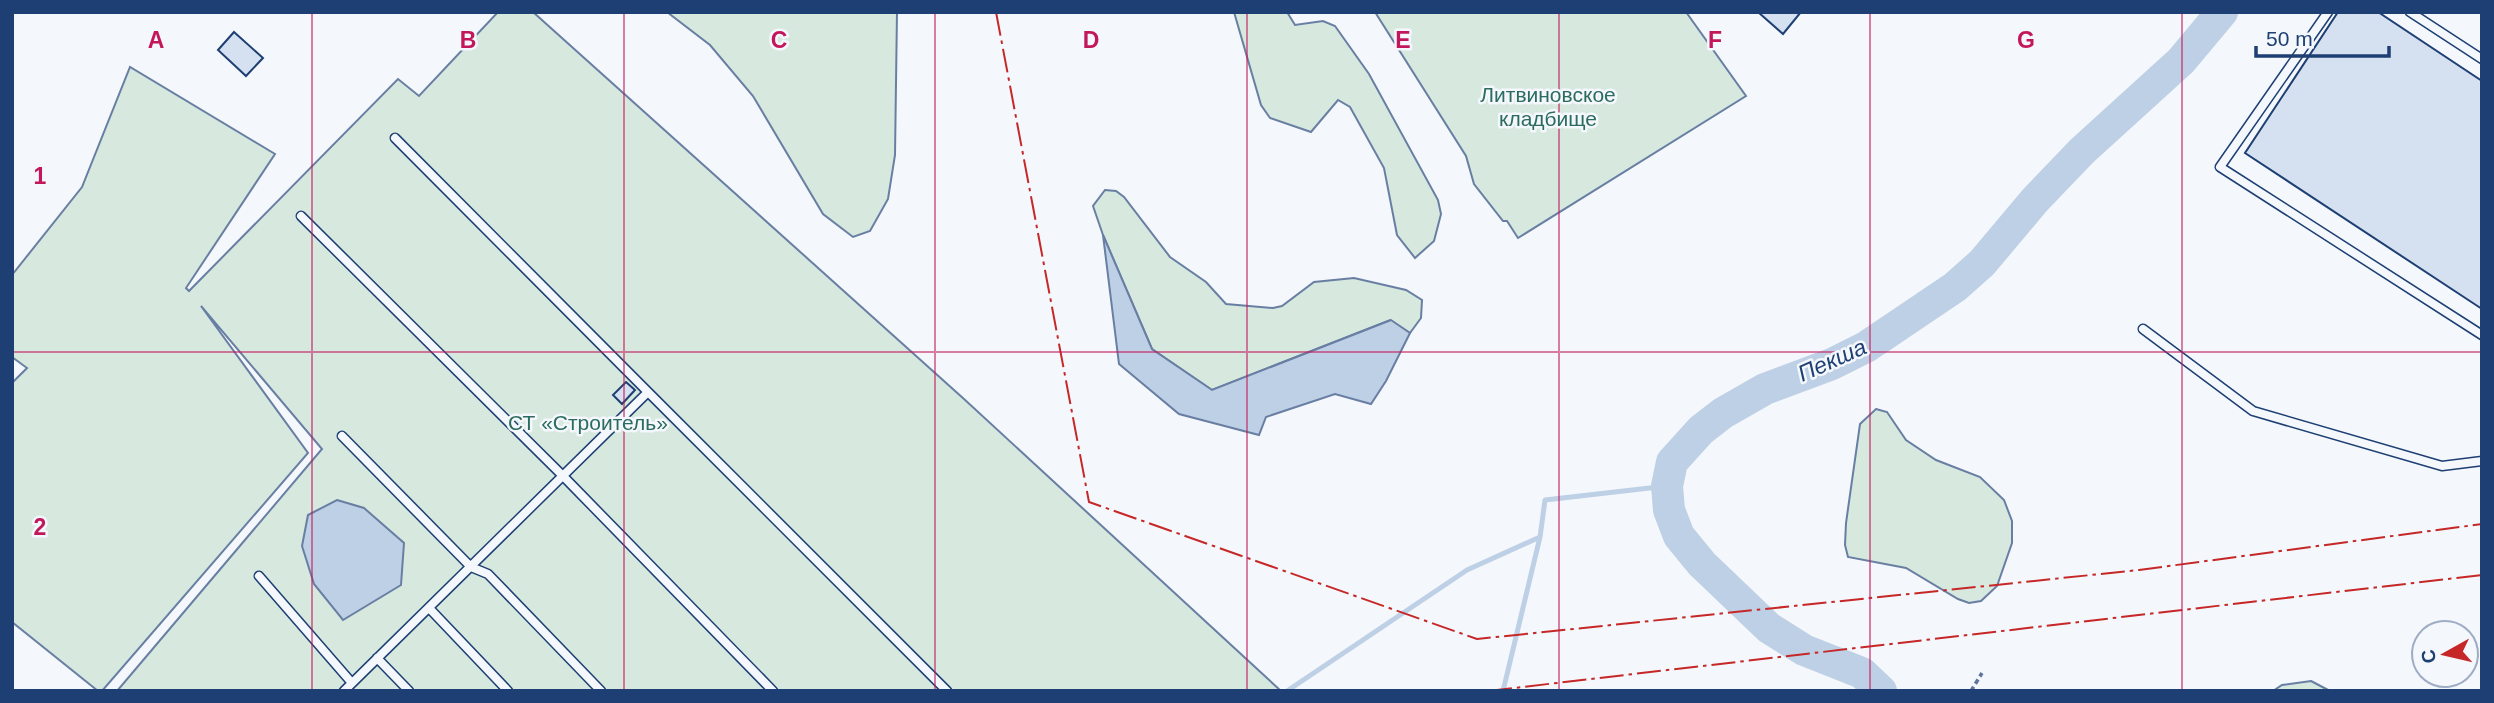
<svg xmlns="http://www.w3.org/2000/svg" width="2494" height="703" viewBox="0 0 2494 703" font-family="Helvetica,sans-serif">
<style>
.green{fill:#d7e8df;stroke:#687fa3;stroke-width:2}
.water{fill:#bed0e5;stroke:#687fa3;stroke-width:2}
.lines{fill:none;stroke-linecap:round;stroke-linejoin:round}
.stream{stroke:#bed0e5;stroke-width:5}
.river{stroke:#bed0e5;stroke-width:32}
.building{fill:#d5e0f0;stroke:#1d3f73;stroke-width:2}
.service-casing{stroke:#1d3f73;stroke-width:11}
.path{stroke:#5e769c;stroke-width:3.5;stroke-dasharray:5 3.5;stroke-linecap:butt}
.service{stroke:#f4f7fb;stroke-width:8}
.power{stroke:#c62828;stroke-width:2;stroke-dasharray:24 5 3.5 5;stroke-linecap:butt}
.grid{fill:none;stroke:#c2185b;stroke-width:2;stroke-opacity:0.55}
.labels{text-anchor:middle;stroke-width:5;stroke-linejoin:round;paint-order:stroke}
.park-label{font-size:21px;fill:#2c6c60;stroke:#f4f7fb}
.water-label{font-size:23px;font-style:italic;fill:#1d3f73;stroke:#f4f7fb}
.grid-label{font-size:23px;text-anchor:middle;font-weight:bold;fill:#c2185b;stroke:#f4f7fb;stroke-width:5;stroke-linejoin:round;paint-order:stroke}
</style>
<rect width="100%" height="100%" fill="#f4f7fb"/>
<path class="green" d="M498,12h35l431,387 317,292h-1164l205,-242 -121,-143 107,147 -206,238h-4l-86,-69v-239l15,-15 -15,-11v-82l70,-88 48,-120 145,87 -89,134 3,3 209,-212 21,17z
M667,12h230l-2,143 -7,44 -18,32 -17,6 -30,-23 -70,-118 -43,-51z
M1234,12h53l8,13 28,-4 12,5 34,48 69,126 3,14 -7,27 -19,17 -18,-23 -13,-67 -34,-61 -12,-7 -27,32 -41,-14 -9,-13z
M1375,12h311l60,84 -228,142 -11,-17h-4l-29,-37 -8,-28z
M1105,190l11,1 8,6 46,60 36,25 20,22 47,4 9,-2 32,-24 40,-4 52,12 16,10 -1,18 -11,15 -20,-13 -178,70 -60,-41 -49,-114 -10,-29z
M1876,409l11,3 19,28 30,20 44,17 24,23 8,21v22l-15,43 -16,15 -12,2 -11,-4 -52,-31 -58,-11 -3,-12 1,-22 14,-99z
M2311,681l19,10h-57l9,-6z"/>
<path class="water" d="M1103,235l49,114 60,41 179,-70 19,13 -24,48 -15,23 -36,-10 -69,23 -7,18 -80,-21 -60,-50z
M337,500l27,8 40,35 -3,42 -58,35 -29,-36 -12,-38 6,-31z"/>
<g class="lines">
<path class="stream" d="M1287,691l180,-121 73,-33 5,-37 122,-14
M1503,691l37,-154"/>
<path class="river" d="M1881,691l-19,-18 -58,-23 -35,-22 -67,-64 -23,-28 -10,-26 -2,-24 5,-24 29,-32 22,-17 42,-24 67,-25 34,-17 89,-60 27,-24 53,-63 47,-49 99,-90 41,-49"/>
</g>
<path class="building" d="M1758,12h43l-18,22z
M2338,12h40l104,69v228l-237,-156z
M234,32l29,26 -17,18 -28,-26z
M626,382l9,8 -13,14 -9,-9z"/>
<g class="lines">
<g class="service-casing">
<path id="service" d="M2328,12l-108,155 262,168
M2410,12l72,47
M301,216l262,260 210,215
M2143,329l110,82 189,55 40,-5
M648,392l299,299
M342,436l129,131 17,7 113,117
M259,576l93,107
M429,608l79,83
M377,658l32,33
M344,691l304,-299 -253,-254"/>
</g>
<path class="path" d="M1971,691l11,-18"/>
<use href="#service" class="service"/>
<path class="power" d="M996,12l93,490 388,137 662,-69 343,-46
M1488,691l994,-116"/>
</g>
<path class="grid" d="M312,12v679M624,12v679M935,12v679M1247,12v679M1559,12v679M1870,12v679M2182,12v679M12,352h2470"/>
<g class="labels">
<g class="park-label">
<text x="1548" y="102">Литвиновское<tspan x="1548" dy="24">кладбище</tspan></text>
<text x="588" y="430">СТ «Строитель»</text>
</g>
<g class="water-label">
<text transform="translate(1832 360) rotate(-24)" y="8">Пекша</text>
</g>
</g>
<g class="grid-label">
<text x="156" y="48">A</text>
<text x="468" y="48">B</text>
<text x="779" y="48">C</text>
<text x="1091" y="48">D</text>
<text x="1403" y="48">E</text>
<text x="1715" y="48">F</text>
<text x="2026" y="48">G</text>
<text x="40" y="184">1</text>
<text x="40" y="535">2</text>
</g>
<rect width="2494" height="703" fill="none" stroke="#1d3f73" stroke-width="28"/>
<g transform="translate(2445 654) rotate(262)"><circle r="33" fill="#f4f7fb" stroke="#9eadc5" stroke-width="2"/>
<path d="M0-5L12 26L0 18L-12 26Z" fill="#c62828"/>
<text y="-10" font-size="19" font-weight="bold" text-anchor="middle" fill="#1d3f73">С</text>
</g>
<path d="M2256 46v10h133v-10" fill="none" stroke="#1d3f73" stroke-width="3.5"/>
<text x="2266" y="46" font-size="21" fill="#1d3f73" stroke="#f4f7fb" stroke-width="5" paint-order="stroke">50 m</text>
</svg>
